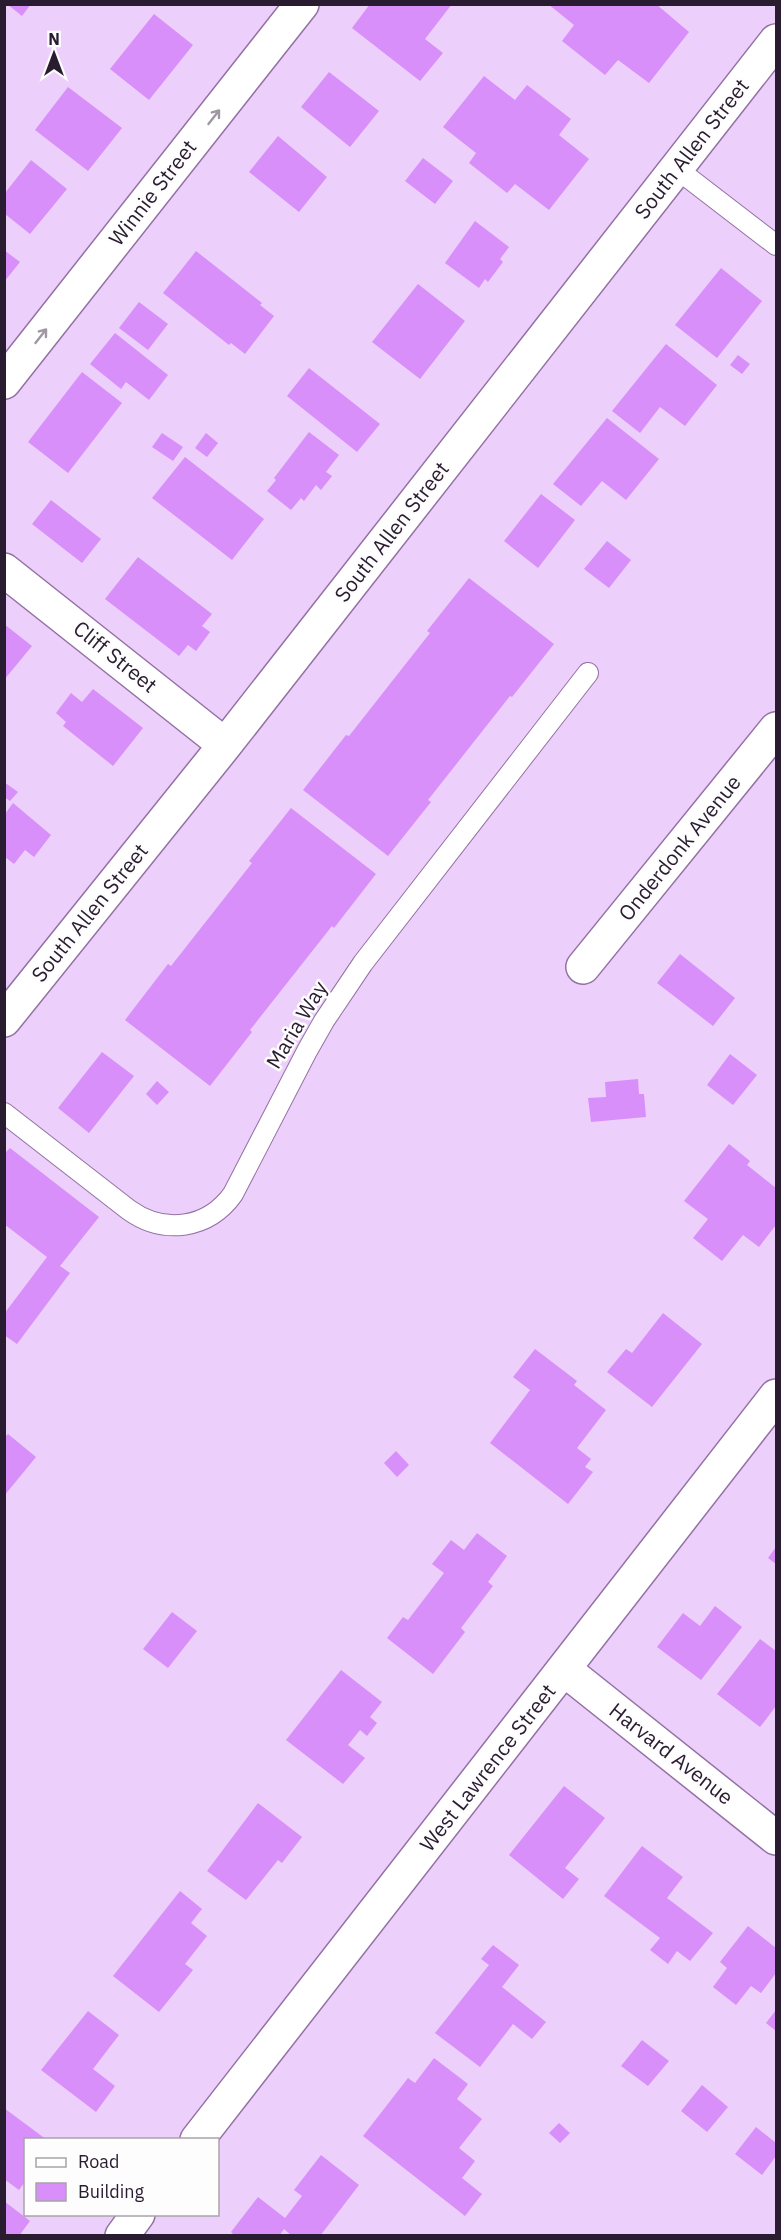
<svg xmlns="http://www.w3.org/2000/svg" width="781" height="2240" viewBox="0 0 781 2240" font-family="'IBM Plex Sans',sans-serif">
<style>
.building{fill:#d88ff9}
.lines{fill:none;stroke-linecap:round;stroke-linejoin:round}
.service-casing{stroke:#9371a4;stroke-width:22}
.minor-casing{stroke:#9371a4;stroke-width:36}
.service{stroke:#fff;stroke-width:20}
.minor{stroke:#fff;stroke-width:33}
.oneway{stroke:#9f98a2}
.labels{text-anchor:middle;stroke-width:5;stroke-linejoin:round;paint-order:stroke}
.street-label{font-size:21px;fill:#291b30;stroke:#fdfdfd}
</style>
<rect width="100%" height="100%" fill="#edcffb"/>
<path class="building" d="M7,4h24l-9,12z
M370,4h82l-27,35 18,14 -23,28 -68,-53z
M548,4h108l33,28 -40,51 -31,-23 -13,15 -43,-34 12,-16z
M154,14l39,31 -44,55 -39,-31z
M329,72l50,39 -29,36 -49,-40z
M484,76l31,24 12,-15 44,34 -12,16 30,24 -40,51 -34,-26 -8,9 -38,-30 7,-10 -33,-26z
M68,87l54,41 -34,43 -53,-41z
M278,136l49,41 -28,35 -50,-40z
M423,158l30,23 -18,23 -30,-23z
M31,160l36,29 -37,45 -25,-20v-21z
M475,221l34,26 -9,12 3,3 -15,20 -3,-3 -6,9 -34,-25z
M4,250l16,12 -16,20z
M196,251l66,52 -2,2 14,11 -29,38 -14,-11 -2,2 -66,-52z
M721,268l41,33 -45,57 -42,-33z
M418,284l47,37 -45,58 -48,-37z
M139,302l29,22 -20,26 -29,-22z
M115,333l53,42 -19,25 -23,-18 -5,7 -31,-25z
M666,344l51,41 -32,41 -25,-19 -20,26 -28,-22z
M738,355l12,9 -8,10 -12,-9z
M309,368l71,56 -23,28 -70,-56z
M82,372l40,31 -54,70 -40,-31z
M607,418l52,41 -33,41 -24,-19 -21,25 -28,-22z
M309,432l30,23 -13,17 6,4 -11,14 -5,-5 -12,16 -3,-3 -10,12 -24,-19 9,-11 -2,-2z
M162,433l21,14 -10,14 -21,-14z
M206,433l12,10 -11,14 -12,-9z
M185,457l79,62 -32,41 -80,-62z
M541,494l34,26 -37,48 -34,-27z
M51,500l50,39 -19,24 -50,-39z
M607,541l24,19 -22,28 -25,-19z
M138,557l74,57 -10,12 8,6 -14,19 -8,-6 -9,11 -74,-57z
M469,578l85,66 -42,53 -2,-1 -82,104 3,2 -43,54 -85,-66 43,-55 3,1 81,-103 -3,-2z
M4,624l28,22 -28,34z
M93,689l50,39 -30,38 -50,-40 3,-4 -10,-9 15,-20 11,9z
M4,782l14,10 -8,9 -6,-4z
M13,803l38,32 -17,22 -9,-7 -11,14 -9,-7v-43z
M291,808l85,66 -42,54 -2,-2 -82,104 2,2 -42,54 -85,-66 43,-56 3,2 81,-103 -3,-2z
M680,954l55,44 -22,28 -56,-43z
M102,1052l32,24 -45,57 -31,-25z
M730,1054l27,21 -24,30 -26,-20z
M638,1079l1,15h5l2,23 -55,5 -3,-24 18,-1 -1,-15z
M157,1081l12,11 -12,13 -11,-11z
M729,1144l21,17 -3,4 29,23v37l-17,22 -16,-12 -21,26 -29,-23 15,-19 -24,-18z
M10,1148l89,69 -39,49 10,7 -53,71 -13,-9v-21l43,-57 -43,-33v-70z
M663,1313l39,31 -50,63 -45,-35 19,-23 6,4z
M535,1349l42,32 -3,4 32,25 -29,38 14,11 -6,8 8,5 -25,32 -78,-61 40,-53 -17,-13z
M8,1434l28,23 -32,39v-58z
M396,1451l13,14 -12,12 -13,-14z
M477,1533l30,23 -19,26 5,4 -32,42 4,4 -32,42 -46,-36 16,-21 5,3 36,-47 -12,-9 19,-24 13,10z
M776,1547v17l-8,-6z
M715,1606l27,21 -41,53 -44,-33 26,-34 17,13z
M172,1612l25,19 -29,37 -25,-19z
M760,1639l16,12v55l-16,21 -43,-33z
M341,1670l41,32 -12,15 7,6 -10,13 -7,-6 -12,15 17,13 -22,26 -57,-44z
M564,1786l41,32 -40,50 14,11 -16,20 -54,-44z
M258,1803l44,34 -20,26 -4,-3 -32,40 -39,-29z
M642,1846l41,31 -16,21 46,35 -23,28 -13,-10 -9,13 -18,-14 10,-12 -56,-42z
M180,1891l22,18 -11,14 16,13 -22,28 8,6 -34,42 -46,-36z
M748,1926l28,22v25l-15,20 -10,-7 -15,19 -23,-18 14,-19 -7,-6z
M493,1945l26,20 -17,22 44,35 -14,17 -19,-15 -33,43 -45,-34 54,-68 -8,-6z
M776,2010v21l-10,-8z
M88,2011l31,24 -26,34 22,17 -19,26 -55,-42z
M642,2040l27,21 -21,25 -27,-20z
M434,2058l34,26 -11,15 25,20 -23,29 16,13 -13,17 20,16 -17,22 -102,-80 45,-58 7,5z
M702,2085l26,22 -21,25 -26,-21z
M4,2108l43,32h-21v45l-2,-2 -5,7 -15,-11z
M559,2123l11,10 -10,10 -11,-10z
M756,2127l20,16v13l-14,19 -27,-21z
M321,2155l38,30 -39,51h-28l-8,-7 -5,7h-44l-4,-4 27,-35 27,21 17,-22 -8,-6z
M4,2201l26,20 -11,15h-15z"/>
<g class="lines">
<g class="service-casing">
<path id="service" d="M677,169l99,76
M4,1113l125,97c35,25 79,19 104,-16l74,-143 17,-30 39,-58 225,-290"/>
</g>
<g class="minor-casing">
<path id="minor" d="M4,382l298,-378
M4,570l221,175
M583,967l193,-238
M4,1020l221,-275 551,-704
M565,1670l211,168
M197,2140l579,-744
M122,2236l16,-22"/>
</g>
<use href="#service" class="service"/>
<use href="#minor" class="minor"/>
</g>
<defs><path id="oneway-shaft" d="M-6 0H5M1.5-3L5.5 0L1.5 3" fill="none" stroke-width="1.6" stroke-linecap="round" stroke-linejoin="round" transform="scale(1.5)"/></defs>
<g class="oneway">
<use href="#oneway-shaft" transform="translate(214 117) rotate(-52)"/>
<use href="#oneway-shaft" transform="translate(41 336) rotate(-52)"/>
</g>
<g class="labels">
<g class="street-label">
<text transform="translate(692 149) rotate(-52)" y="7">South Allen Street</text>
<text transform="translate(153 193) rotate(-52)" y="7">Winnie Street</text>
<text transform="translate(392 532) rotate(-52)" y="7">South Allen Street</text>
<text transform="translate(115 657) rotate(39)" y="7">Cliff Street</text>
<text transform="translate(680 848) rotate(-51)" y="7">Onderdonk Avenue</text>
<text transform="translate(90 913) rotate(-51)" y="7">South Allen Street</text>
<text transform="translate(297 1025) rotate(-59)" y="7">Maria Way</text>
<text transform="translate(671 1754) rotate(38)" y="7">Harvard Avenue</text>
<text transform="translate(488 1768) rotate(-52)" y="7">West Lawrence Street</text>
</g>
</g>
<rect width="781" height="2240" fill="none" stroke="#291b30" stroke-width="12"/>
<rect x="24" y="2138" width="195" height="78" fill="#fdfdfd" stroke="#a8a3ab" stroke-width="1.5"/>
<rect x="36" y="2158" width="30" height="9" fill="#ffffff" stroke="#a8a3ab" stroke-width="1.5"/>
<text x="78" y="2168" font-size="18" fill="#291b30">Road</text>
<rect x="36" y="2183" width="30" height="18" fill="#d88ff9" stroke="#a8a3ab" stroke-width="1.5"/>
<text x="78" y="2198" font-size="18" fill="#291b30">Building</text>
<g transform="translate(54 54)" stroke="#fdfdfd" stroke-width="4.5" paint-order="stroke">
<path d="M0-4.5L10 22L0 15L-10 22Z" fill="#291b30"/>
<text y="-9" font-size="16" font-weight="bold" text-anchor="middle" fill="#291b30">N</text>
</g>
</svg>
